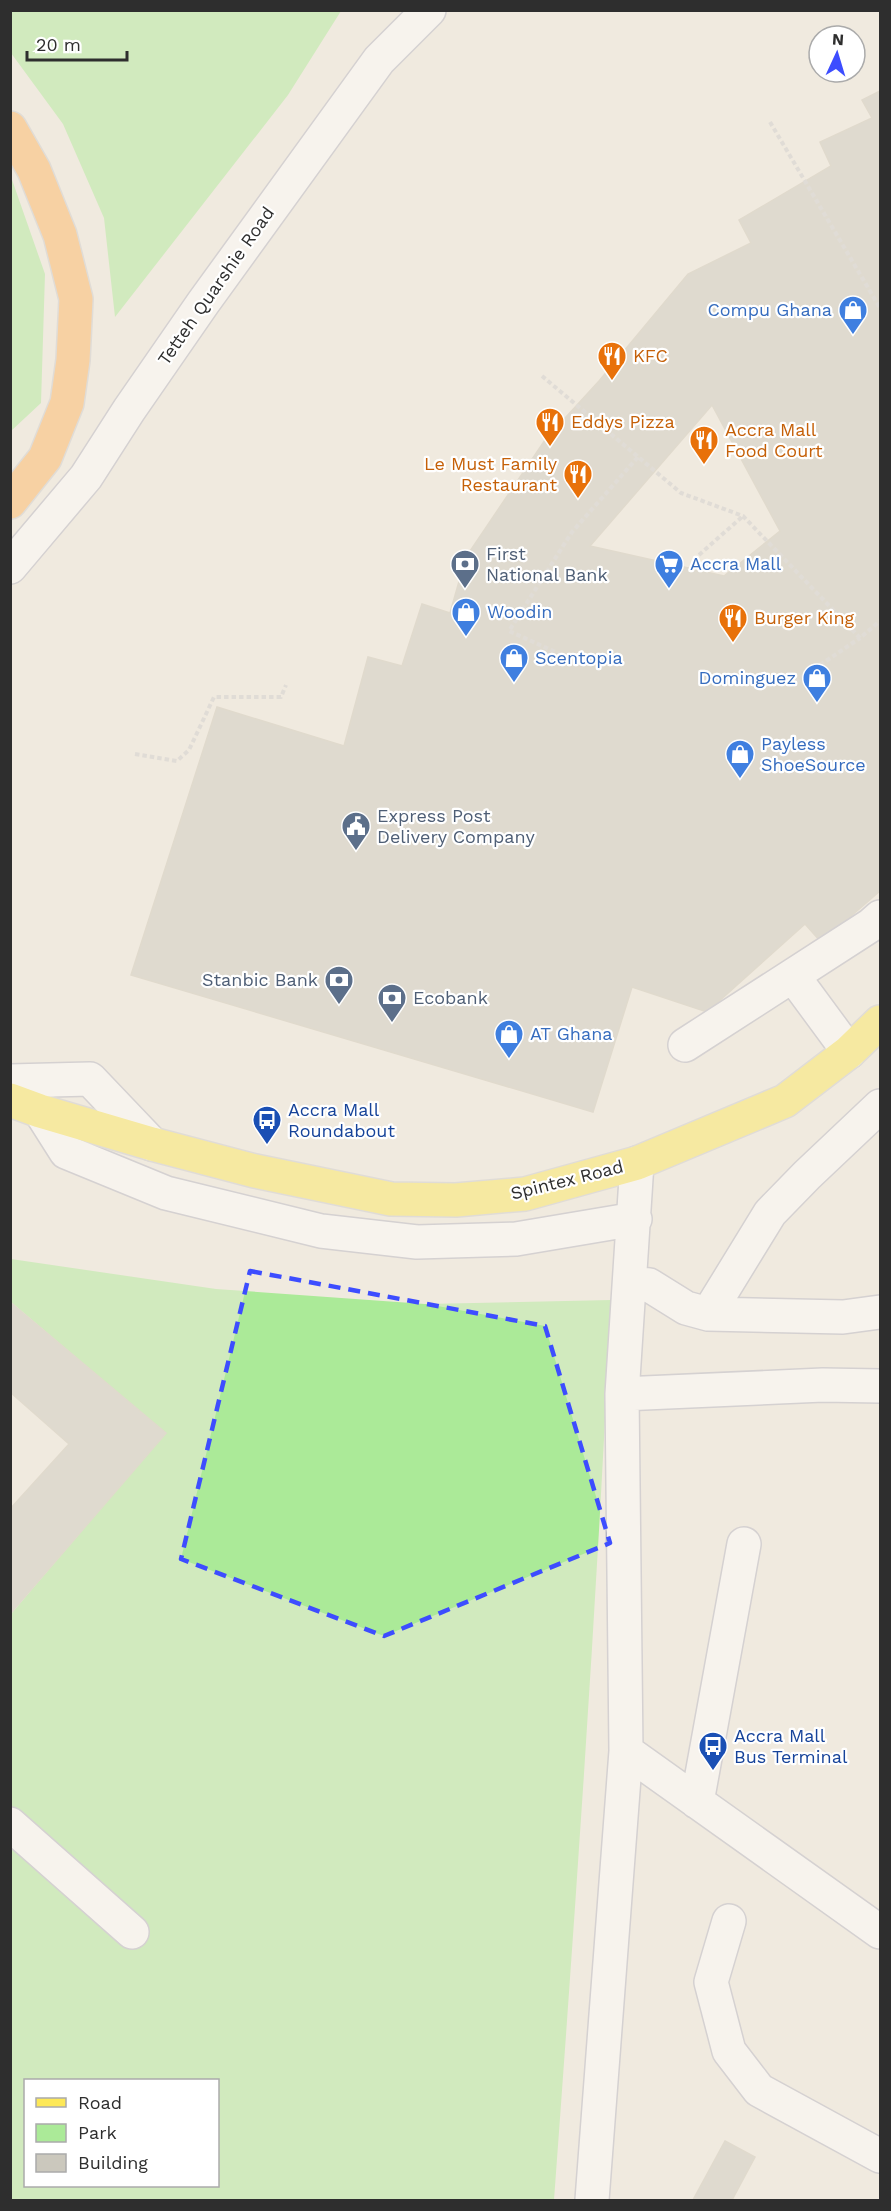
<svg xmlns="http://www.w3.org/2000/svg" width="891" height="2211" viewBox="0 0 891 2211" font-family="'Work Sans',sans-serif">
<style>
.green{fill:#abea98;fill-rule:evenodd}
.building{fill:#cbc8bd;stroke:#ccc7b8;stroke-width:1.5;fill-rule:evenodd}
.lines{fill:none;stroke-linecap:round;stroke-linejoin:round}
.minor-casing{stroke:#b3b4c2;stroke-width:36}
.major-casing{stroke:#cdcdcd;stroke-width:36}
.highway-casing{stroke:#cdcdcd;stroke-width:36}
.path{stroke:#cdcdcd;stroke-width:4;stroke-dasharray:4.5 3;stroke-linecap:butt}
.minor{stroke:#fff;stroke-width:33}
.major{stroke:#fde857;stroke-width:33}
.highway{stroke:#ffb35b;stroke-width:33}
.marked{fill:none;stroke:#3d4dff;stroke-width:4.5;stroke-dasharray:12 8;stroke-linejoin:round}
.labels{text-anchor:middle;stroke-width:4.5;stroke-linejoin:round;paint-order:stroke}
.street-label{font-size:18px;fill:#2e2e2e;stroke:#fff}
.shop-label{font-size:18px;fill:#366cbe;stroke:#fff;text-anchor:start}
.food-label{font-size:18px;fill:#c56008;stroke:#fff;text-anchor:start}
.service-label{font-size:18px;fill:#4e5e75;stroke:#fff;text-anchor:start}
.transit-label{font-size:18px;fill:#164399;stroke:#fff;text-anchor:start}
</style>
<rect width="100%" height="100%" fill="#f0eadf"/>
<path class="green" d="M11,10h330v1l-53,84 -173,222 -11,-99 -41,-94 -52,-71z
M10,174l35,100 -4,129 -30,28z
M11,1259l205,30 209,15 186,-4c-14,301 -35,601 -57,900h-543v-586l154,-181 -154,-131zM26,2080h192v106h-192z"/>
<path class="building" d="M880,91v800l-59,51 -16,-18 -98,88 -75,-25 -39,125 -462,-137 86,-268 127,39 24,-89 34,9 20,-62 28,9 16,-56 79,-117 54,-59 89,-107 63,-31 -12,-23 92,-54 -11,-24 52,-24 -10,-18zM712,405l68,126 -56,45 -134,-30z
M10,1302l156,131 -156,181v-105l59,-65 -59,-52z
M725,2141l30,16 -23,43h-39z"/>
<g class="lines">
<g class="minor-casing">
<path id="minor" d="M10,567l76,-90 43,-67 74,-107 176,-243 50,-50
M793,976l56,76
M685,1045l186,-120 9,-8
M10,1081l80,-2 62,65
M40,1111l26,41 100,41 155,38 96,11 99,-3 119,-20
M630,1283l19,2 37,23 22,6 135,3 37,-5
M708,1314l62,-101 37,-38 73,-69
M622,1394l201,-9 57,1
M626,1751l254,181
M697,1802l47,-258
M10,1824l122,108
M729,1921l-18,61 18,69 30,39 121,66
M592,2200l34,-449 -4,-357 15,-231"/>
</g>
<g class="major-casing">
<path id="major" d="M10,1100l30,11 112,33 103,27 136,28 65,1 69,-6 112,-31 148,-62 64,-49 31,-30"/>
</g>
<g class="highway-casing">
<path id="highway" d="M10,128l24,42 26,65 16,64 -3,61 -6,43 -22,55 -35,44"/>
</g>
<path class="path" d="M770,122l110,186
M542,376l139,117 62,23 117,122 20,-17
M699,555l44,-39
M582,664l-73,-33 63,-99 66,-75
M789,686l71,-48
M135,754l42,7 12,-11 25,-53h67l5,-12"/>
<use href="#minor" class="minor"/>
<use href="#major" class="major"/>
<use href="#highway" class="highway"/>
</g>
<path d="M0 0H891V2211H0ZM250,1271l295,55 65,217 -226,93 -203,-77z" fill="#f0eadf" fill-opacity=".55" fill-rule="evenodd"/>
<path class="marked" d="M250,1271l295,55 65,217 -226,93 -203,-77z"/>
<defs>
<g id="shop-pin" transform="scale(1.5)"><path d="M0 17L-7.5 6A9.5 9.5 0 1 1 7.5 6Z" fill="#3f7fe0" stroke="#fff"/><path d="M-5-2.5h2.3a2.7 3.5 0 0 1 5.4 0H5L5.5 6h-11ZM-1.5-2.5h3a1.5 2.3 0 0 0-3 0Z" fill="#fff"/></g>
<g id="restaurant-pin" transform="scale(1.5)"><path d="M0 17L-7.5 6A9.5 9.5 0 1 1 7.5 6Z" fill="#e8710a" stroke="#fff"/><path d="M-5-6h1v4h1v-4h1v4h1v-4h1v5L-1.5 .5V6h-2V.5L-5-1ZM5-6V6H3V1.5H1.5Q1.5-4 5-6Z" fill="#fff"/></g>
<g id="bank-pin" transform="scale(1.5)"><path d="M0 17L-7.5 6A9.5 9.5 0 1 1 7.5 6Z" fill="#5c6f8a" stroke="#fff"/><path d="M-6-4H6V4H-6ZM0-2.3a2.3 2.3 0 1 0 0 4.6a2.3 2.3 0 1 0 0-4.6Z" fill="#fff"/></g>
<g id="supermarket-pin" transform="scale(1.5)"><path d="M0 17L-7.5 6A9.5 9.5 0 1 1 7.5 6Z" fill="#3f7fe0" stroke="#fff"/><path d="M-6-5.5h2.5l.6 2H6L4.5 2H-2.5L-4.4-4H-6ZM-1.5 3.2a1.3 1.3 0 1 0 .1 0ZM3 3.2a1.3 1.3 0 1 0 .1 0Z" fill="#fff"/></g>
<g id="civic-pin" transform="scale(1.5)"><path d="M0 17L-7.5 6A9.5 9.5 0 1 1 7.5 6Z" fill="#5c6f8a" stroke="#fff"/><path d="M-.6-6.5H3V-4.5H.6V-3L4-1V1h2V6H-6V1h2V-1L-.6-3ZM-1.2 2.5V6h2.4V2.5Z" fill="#fff"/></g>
<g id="bus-pin" transform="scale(1.5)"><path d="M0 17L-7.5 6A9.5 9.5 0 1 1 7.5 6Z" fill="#1a4fb4" stroke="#fff"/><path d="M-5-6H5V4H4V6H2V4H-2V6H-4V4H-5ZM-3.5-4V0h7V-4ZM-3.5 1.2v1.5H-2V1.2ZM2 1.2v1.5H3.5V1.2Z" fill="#fff"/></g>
</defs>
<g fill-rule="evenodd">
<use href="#shop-pin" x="853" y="310"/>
<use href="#restaurant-pin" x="612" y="356"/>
<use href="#restaurant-pin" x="550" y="422"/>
<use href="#restaurant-pin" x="704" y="440"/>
<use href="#restaurant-pin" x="578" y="474"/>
<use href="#bank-pin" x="465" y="564"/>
<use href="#supermarket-pin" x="669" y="564"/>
<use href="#shop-pin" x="466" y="612"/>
<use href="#restaurant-pin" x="733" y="618"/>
<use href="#shop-pin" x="514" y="658"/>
<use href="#shop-pin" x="817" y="678"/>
<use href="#shop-pin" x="740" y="754"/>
<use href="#civic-pin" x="356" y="826"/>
<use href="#bank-pin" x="339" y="980"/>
<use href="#bank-pin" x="392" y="998"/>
<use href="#shop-pin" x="509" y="1034"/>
<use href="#bus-pin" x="267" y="1120"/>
<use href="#bus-pin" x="713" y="1746"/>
</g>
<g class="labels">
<g class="street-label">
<text transform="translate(216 286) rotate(-55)" y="6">Tetteh Quarshie Road</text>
<text transform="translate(567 1180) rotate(-14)" y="6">Spintex Road</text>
</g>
<g class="shop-label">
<text x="832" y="316" text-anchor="end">Compu Ghana</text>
<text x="690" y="570">Accra Mall</text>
<text x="487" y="618">Woodin</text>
<text x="535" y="664">Scentopia</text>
<text x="796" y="684" text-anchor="end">Dominguez</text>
<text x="761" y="750">Payless<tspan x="761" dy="21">ShoeSource</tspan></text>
<text x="530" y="1040">AT Ghana</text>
</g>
<g class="food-label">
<text x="633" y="362">KFC</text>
<text x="571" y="428">Eddys Pizza</text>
<text x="725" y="436">Accra Mall<tspan x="725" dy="21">Food Court</tspan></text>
<text x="557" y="470" text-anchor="end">Le Must Family<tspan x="557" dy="21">Restaurant</tspan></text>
<text x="754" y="624">Burger King</text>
</g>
<g class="service-label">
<text x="486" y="560">First<tspan x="486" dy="21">National Bank</tspan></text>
<text x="377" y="822">Express Post<tspan x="377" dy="21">Delivery Company</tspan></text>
<text x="318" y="986" text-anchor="end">Stanbic Bank</text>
<text x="413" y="1004">Ecobank</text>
</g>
<g class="transit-label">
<text x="288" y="1116">Accra Mall<tspan x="288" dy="21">Roundabout</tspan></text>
<text x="734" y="1742">Accra Mall<tspan x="734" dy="21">Bus Terminal</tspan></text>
</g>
</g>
<rect width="891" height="2211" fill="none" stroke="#2e2e2e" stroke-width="24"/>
<rect x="24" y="2079" width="195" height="108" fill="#ffffff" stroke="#ababab" stroke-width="1.5"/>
<rect x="36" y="2098" width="30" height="9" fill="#fde857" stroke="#ababab" stroke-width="1.5"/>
<text x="78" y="2109" font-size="18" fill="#2e2e2e">Road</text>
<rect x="36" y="2124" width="30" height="18" fill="#abea98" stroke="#ababab" stroke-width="1.5"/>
<text x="78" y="2139" font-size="18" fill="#2e2e2e">Park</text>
<rect x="36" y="2154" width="30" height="18" fill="#cbc8bd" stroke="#ababab" stroke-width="1.5"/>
<text x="78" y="2169" font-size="18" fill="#2e2e2e">Building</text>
<g transform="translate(837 54) rotate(4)"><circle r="28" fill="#ffffff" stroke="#ababab" stroke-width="1.5"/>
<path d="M0-4.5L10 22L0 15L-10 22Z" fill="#3d4dff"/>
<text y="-9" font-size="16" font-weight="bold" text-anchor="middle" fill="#2e2e2e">N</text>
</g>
<path d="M27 51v9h100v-9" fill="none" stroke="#2e2e2e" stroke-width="3"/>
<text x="36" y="51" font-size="18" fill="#2e2e2e" stroke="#ffffff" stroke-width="4.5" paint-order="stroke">20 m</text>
</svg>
